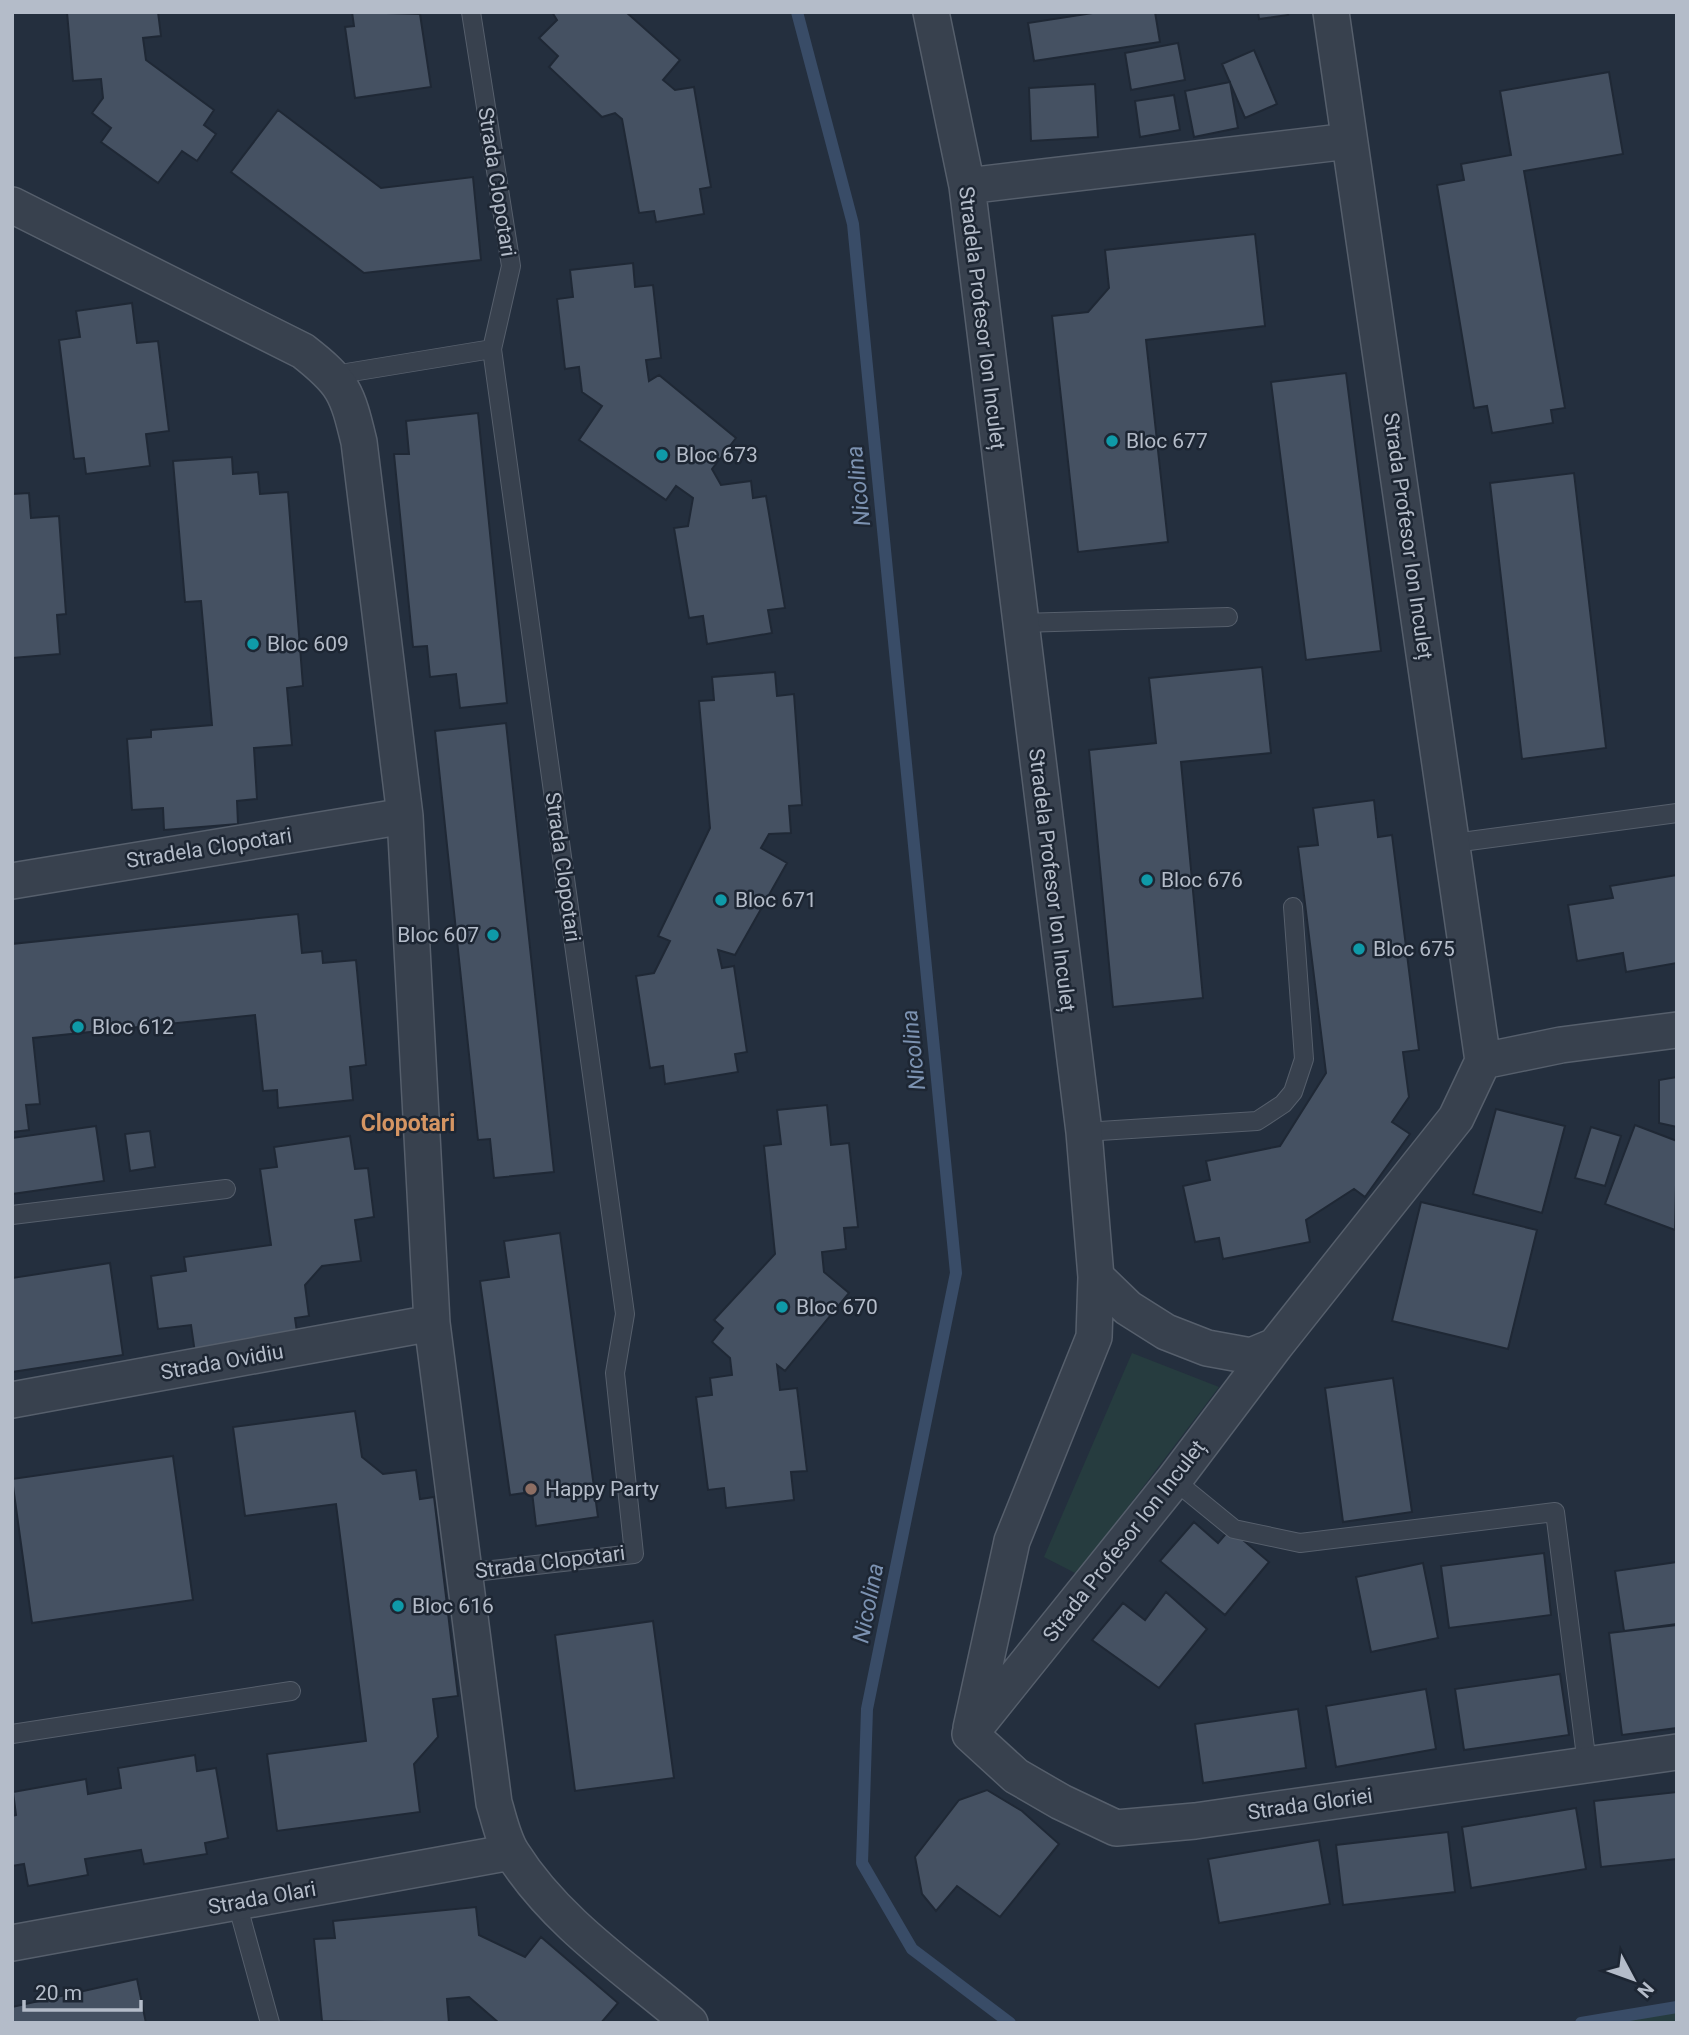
<svg xmlns="http://www.w3.org/2000/svg" width="1689" height="2035" viewBox="0 0 1689 2035" font-family="Roboto,sans-serif">
<style>
.green{fill:#263c3f}
.lines{fill:none;stroke-linecap:round;stroke-linejoin:round}
.stream{stroke:#394c67;stroke-width:12}
.building{fill:#455162;stroke:#1f2835;stroke-width:2}
.service-casing{stroke:#565f6c;stroke-width:20}
.minor-casing{stroke:#565f6c;stroke-width:38}
.service{stroke:#38414e;stroke-width:18}
.minor{stroke:#38414e;stroke-width:35}
.culture-dot{fill:#0f9aa8;stroke:#1d2633;stroke-width:2.5}
.education-dot{fill:#8d6e63;stroke:#1d2633;stroke-width:2.5}
.labels{text-anchor:middle;stroke-width:5;stroke-linejoin:round;paint-order:stroke}
.street-label{font-size:21px;fill:#b4bcc9;stroke:#1d2633}
.poi-label{font-size:21px;fill:#b4bcc9;stroke:#1d2633;text-anchor:start}
.water-label{font-size:23px;font-style:italic;fill:#7c92b1;stroke:#1d2633}
.neighbourhood-label{font-size:23px;font-weight:bold;fill:#d59563;stroke:#1d2633}
</style>
<rect width="100%" height="100%" fill="#242f3e"/>
<path class="green" d="M1132,1353l87,34 -142,187 -33,-17z
M1677,2007v16h-95z"/>
<g class="lines">
<path class="stream" d="M797,12l56,212 103,1049 -89,436 -5,154 50,86 98,74
M1581,2023l96,-16"/>
</g>
<path class="building" d="M67,12h91l3,24 -18,2 3,22 68,50 -10,15 12,9 -19,27 -15,-10 -24,32 -57,-41 10,-14 -19,-15 11,-15 -2,-19 -28,2z
M352,12l68,2 11,73 -76,11 -10,-71 9,-1z
M552,12h74l54,48 -17,20 12,10 19,-3 17,100 -11,2 4,25 -48,8 -2,-11 -15,2 -17,-94 -7,-6 -13,4 -53,-50 9,-11 -19,-18 18,-18z
M1099,12h56l5,30 -126,19 -6,-38z
M1258,12h29l1,3 -29,4z
M1178,43l7,37 -54,10 -6,-37z
M1254,50l23,54 -32,14 -23,-54z
M1609,72l14,82 -99,17 41,237 -14,2 2,13 -61,10 -5,-27 -13,2 -37,-223 27,-5 -3,-16 50,-9 -11,-64z
M1230,82l8,46 -44,9 -9,-46z
M1095,84l3,53 -67,4 -2,-53z
M1174,95l6,35 -40,7 -5,-36z
M278,110l103,78 92,-11 8,83 -117,13 -133,-101z
M1255,234l10,92 -119,14 22,202 -90,10 -26,-236 36,-4 21,-24 -4,-38z
M633,263l2,24 18,-2 8,73 -15,2 3,21 10,-6 77,63 -24,31 9,16 30,-4 2,17 13,-2 19,112 -17,2 4,23 -65,11 -4,-28 -14,2 -15,-90 14,-2 5,-28 -17,-12 -10,14 -87,-60 23,-34 -20,-14 -3,-25 -14,2 -8,-70 16,-2 -3,-27z
M132,303l5,40 21,-2 11,90 -23,3 4,32 -64,8 -2,-16 -10,1 -15,-119 21,-3 -4,-26z
M1346,373l35,278 -75,9 -35,-278z
M478,413l29,290 -47,5 -4,-34 -26,3 -3,-31 -14,1 -19,-193h15l-3,-33z
M232,457l1,17 25,-2 2,22 28,-2 15,194 -16,2 5,57 -38,3 3,51 -20,2 1,23 -74,6 -1,-22 -31,2 -5,-71 24,-2v-7l61,-5 -11,-124 -16,1 -12,-141z
M1574,473l32,275 -84,11 -32,-276z
M29,493l2,25 28,-2 7,98 -9,1 3,39 -48,4v-164z
M1262,667l9,86 -90,9 22,236 -90,9 -24,-257 67,-7 -7,-65z
M775,672l2,24 17,-2 8,111 -13,1 2,27 -22,1 -8,14 26,15 -52,92 -17,-5 4,18 12,-2 13,86 -12,2 3,18 -73,12 -2,-18 -13,2 -14,-92 18,-3 16,-32 -12,-5 52,-108 -11,-127 15,-1 -2,-23z
M506,723l48,449 -60,6 -4,-39 -12,1 -43,-409z
M1374,800l4,37 14,-2 27,215 -16,2 6,45 -17,25 18,12 -45,63 -11,-8 -48,31 4,22 -87,17 -4,-21 -24,4 -12,-56 27,-6 -4,-19 74,-15 46,-73 -28,-226 20,-2 -5,-37z
M1677,875v88l-51,9 -3,-19 -46,8 -9,-56 45,-7 -3,-12z
M298,914l4,39 20,-2 1,12 33,-3 10,105 -16,2 3,33 -75,8 -1,-18 -14,1 -8,-76 -222,23 7,66 -14,1 3,25 -17,2v-188z
M1677,1077v50l-18,-4v-43z
M827,1105l4,40 18,-2 9,84 -14,1 2,21 -24,3 2,20 25,21 -64,78 -8,-6 3,25 17,-2 10,83 -16,1 3,28 -68,8 -2,-20 -16,2 -12,-93 16,-2 -2,-17 22,-3 -2,-17 -18,-16 11,-14 -9,-8 61,-66 -11,-108 17,-2 -4,-34z
M1496,1109l69,17 -23,87 -69,-19z
M1635,1125l42,16 -2,89 -70,-26z
M96,1126l8,55 -92,13v-56z
M1591,1127l30,9 -16,50 -30,-8z
M150,1131l5,36 -25,4 -5,-37z
M350,1136l5,33 13,-1 6,49 -19,3 6,41 -39,5 -17,19 4,31 -14,2 3,21 -103,14 -4,-28 -33,4 -7,-53 35,-5 -2,-14 87,-12 -11,-76 17,-2 -3,-20z
M1421,1202l116,28 -29,119 -116,-28z
M560,1233l38,284 -62,9 -4,-34 -22,3 -30,-214 29,-4 -5,-36z
M110,1263l13,92 -111,17v-94z
M1393,1378l19,134 -69,10 -18,-134z
M355,1411l7,46 21,17 33,-4 4,29 14,-2 24,199 -25,3 5,38 -24,27 6,48 -143,19 -10,-77 99,-13 -30,-237 -91,12 -12,-89z
M173,1456l20,144 -161,23 -20,-144z
M1194,1522l24,21 12,-14 39,33 -44,53 -65,-54z
M1544,1553l7,62 -102,13 -8,-62z
M1677,1562v62l-53,7 -9,-60z
M1423,1563l15,75 -67,14 -15,-75z
M1166,1592l41,37 -48,59 -67,-48 31,-37 22,17z
M653,1621l21,157 -99,13 -20,-156z
M1677,1625v103l-55,7 -13,-102z
M1560,1674l9,61 -105,15 -9,-61z
M1426,1689l10,60 -100,18 -10,-61z
M1298,1709l8,59 -103,15 -8,-59z
M195,1755l2,16 19,-3 12,70 -23,5 2,11 -63,10 -3,-14 -56,9 3,16 -60,11 -4,-22 -12,2v-50l4,-1 -3,-23 73,-13 2,15 33,-6 -3,-20z
M987,1790l35,21 37,33 -59,73 -43,-31 -21,25 -14,-17 -7,-37 44,-57z
M1677,1792v67l-76,8 -7,-66z
M1576,1808l10,61 -115,19 -9,-61z
M1448,1832l7,60 -112,13 -7,-60z
M1319,1840l11,64 -111,19 -11,-64z
M476,1907l3,28 46,22 16,-20 77,66 -17,20h-102l-30,-26 -22,2 2,24 -127,-2 -8,-82 21,-1 -2,-17z
M137,1979l9,44h-134v-16z"/>
<g class="lines">
<g class="service-casing">
<path id="service" d="M334,375l158,-26
M1020,623l208,-6
M1454,843l223,-30
M1084,1132l173,-11 26,-17 10,-12 11,-33 -11,-152
M12,1215l214,-26
M1174,1480l60,49 66,14 255,-31 32,252
M465,1573l169,-19 -19,-181 10,-59 -133,-965 19,-83 -40,-254
M12,1734l279,-43
M237,1903l33,120"/>
</g>
<g class="minor-casing">
<path id="minor" d="M931,12l36,174 117,946 12,145 -2,60 -82,204 -41,187
M967,186l382,-45
M12,205l291,146c41,32 44,41 56,91l46,374 27,507 62,480c5,16 9,36 18,50 44,70 116,117 178,170
M12,881l393,-65
M1483,1061l78,-16 116,-15
M1096,1277l32,31 38,24 41,16 44,8 24,-10
M12,1400l420,-77
M970,1734l204,-254 101,-134 181,-228 27,-57 -152,-1049
M970,1734l46,42 45,26 55,26 79,-7 482,-69
M12,1943l499,-91"/>
</g>
<use href="#service" class="service"/>
<use href="#minor" class="minor"/>
</g>
<g class="culture-dot">
<circle cx="1112" cy="441" r="7"/>
<circle cx="662" cy="455" r="7"/>
<circle cx="253" cy="644" r="7"/>
<circle cx="1147" cy="880" r="7"/>
<circle cx="721" cy="900" r="7"/>
<circle cx="493" cy="935" r="7"/>
<circle cx="1359" cy="949" r="7"/>
<circle cx="78" cy="1027" r="7"/>
<circle cx="782" cy="1307" r="7"/>
<circle cx="398" cy="1606" r="7"/>
</g>
<circle class="education-dot" cx="531" cy="1489" r="7"/>
<g class="labels">
<g class="street-label">
<text transform="translate(497 182) rotate(81)" y="7">Strada Clopotari</text>
<text transform="translate(982 318) rotate(83)" y="7">Stradela Profesor Ion Inculeț</text>
<text transform="translate(1408 536) rotate(82)" y="7">Strada Profesor Ion Inculeț</text>
<text transform="translate(209 848) rotate(-9)" y="7">Stradela Clopotari</text>
<text transform="translate(563 867) rotate(82)" y="7">Strada Clopotari</text>
<text transform="translate(1052 880) rotate(83)" y="7">Stradela Profesor Ion Inculeț</text>
<text transform="translate(222 1362) rotate(-10)" y="7">Strada Ovidiu</text>
<text transform="translate(1124 1541) rotate(-52)" y="7">Strada Profesor Ion Inculeț</text>
<text transform="translate(550 1562) rotate(-7)" y="7">Strada Clopotari</text>
<text transform="translate(1310 1804) rotate(-8)" y="7">Strada Gloriei</text>
<text transform="translate(262 1898) rotate(-10)" y="7">Strada Olari</text>
</g>
<g class="poi-label">
<text x="1126" y="448">Bloc 677</text>
<text x="676" y="462">Bloc 673</text>
<text x="267" y="651">Bloc 609</text>
<text x="1161" y="887">Bloc 676</text>
<text x="735" y="907">Bloc 671</text>
<text x="479" y="942" text-anchor="end">Bloc 607</text>
<text x="1373" y="956">Bloc 675</text>
<text x="92" y="1034">Bloc 612</text>
<text x="796" y="1314">Bloc 670</text>
<text x="545" y="1496">Happy Party</text>
<text x="412" y="1613">Bloc 616</text>
</g>
<g class="water-label">
<text transform="translate(858 486) rotate(-96)" y="8">Nicolina</text>
<text transform="translate(913 1050) rotate(-96)" y="8">Nicolina</text>
<text transform="translate(868 1603) rotate(-79)" y="8">Nicolina</text>
</g>
<g class="neighbourhood-label">
<text x="408" y="1131">Clopotari</text>
</g>
</g>
<rect width="1689" height="2035" fill="none" stroke="#b4bcc9" stroke-width="28"/>
<g transform="translate(1633 1979) rotate(131)" stroke="#1d2633" stroke-width="5" paint-order="stroke">
<path d="M0-5L12 26L0 18L-12 26Z" fill="#b4bcc9"/>
<text y="-10" font-size="19" font-weight="bold" text-anchor="middle" fill="#b4bcc9">N</text>
</g>
<path d="M24 2000v10h117v-10" fill="none" stroke="#b4bcc9" stroke-width="3.5"/>
<text x="35" y="2000" font-size="21" fill="#b4bcc9" stroke="#1d2633" stroke-width="5" paint-order="stroke">20 m</text>
</svg>
